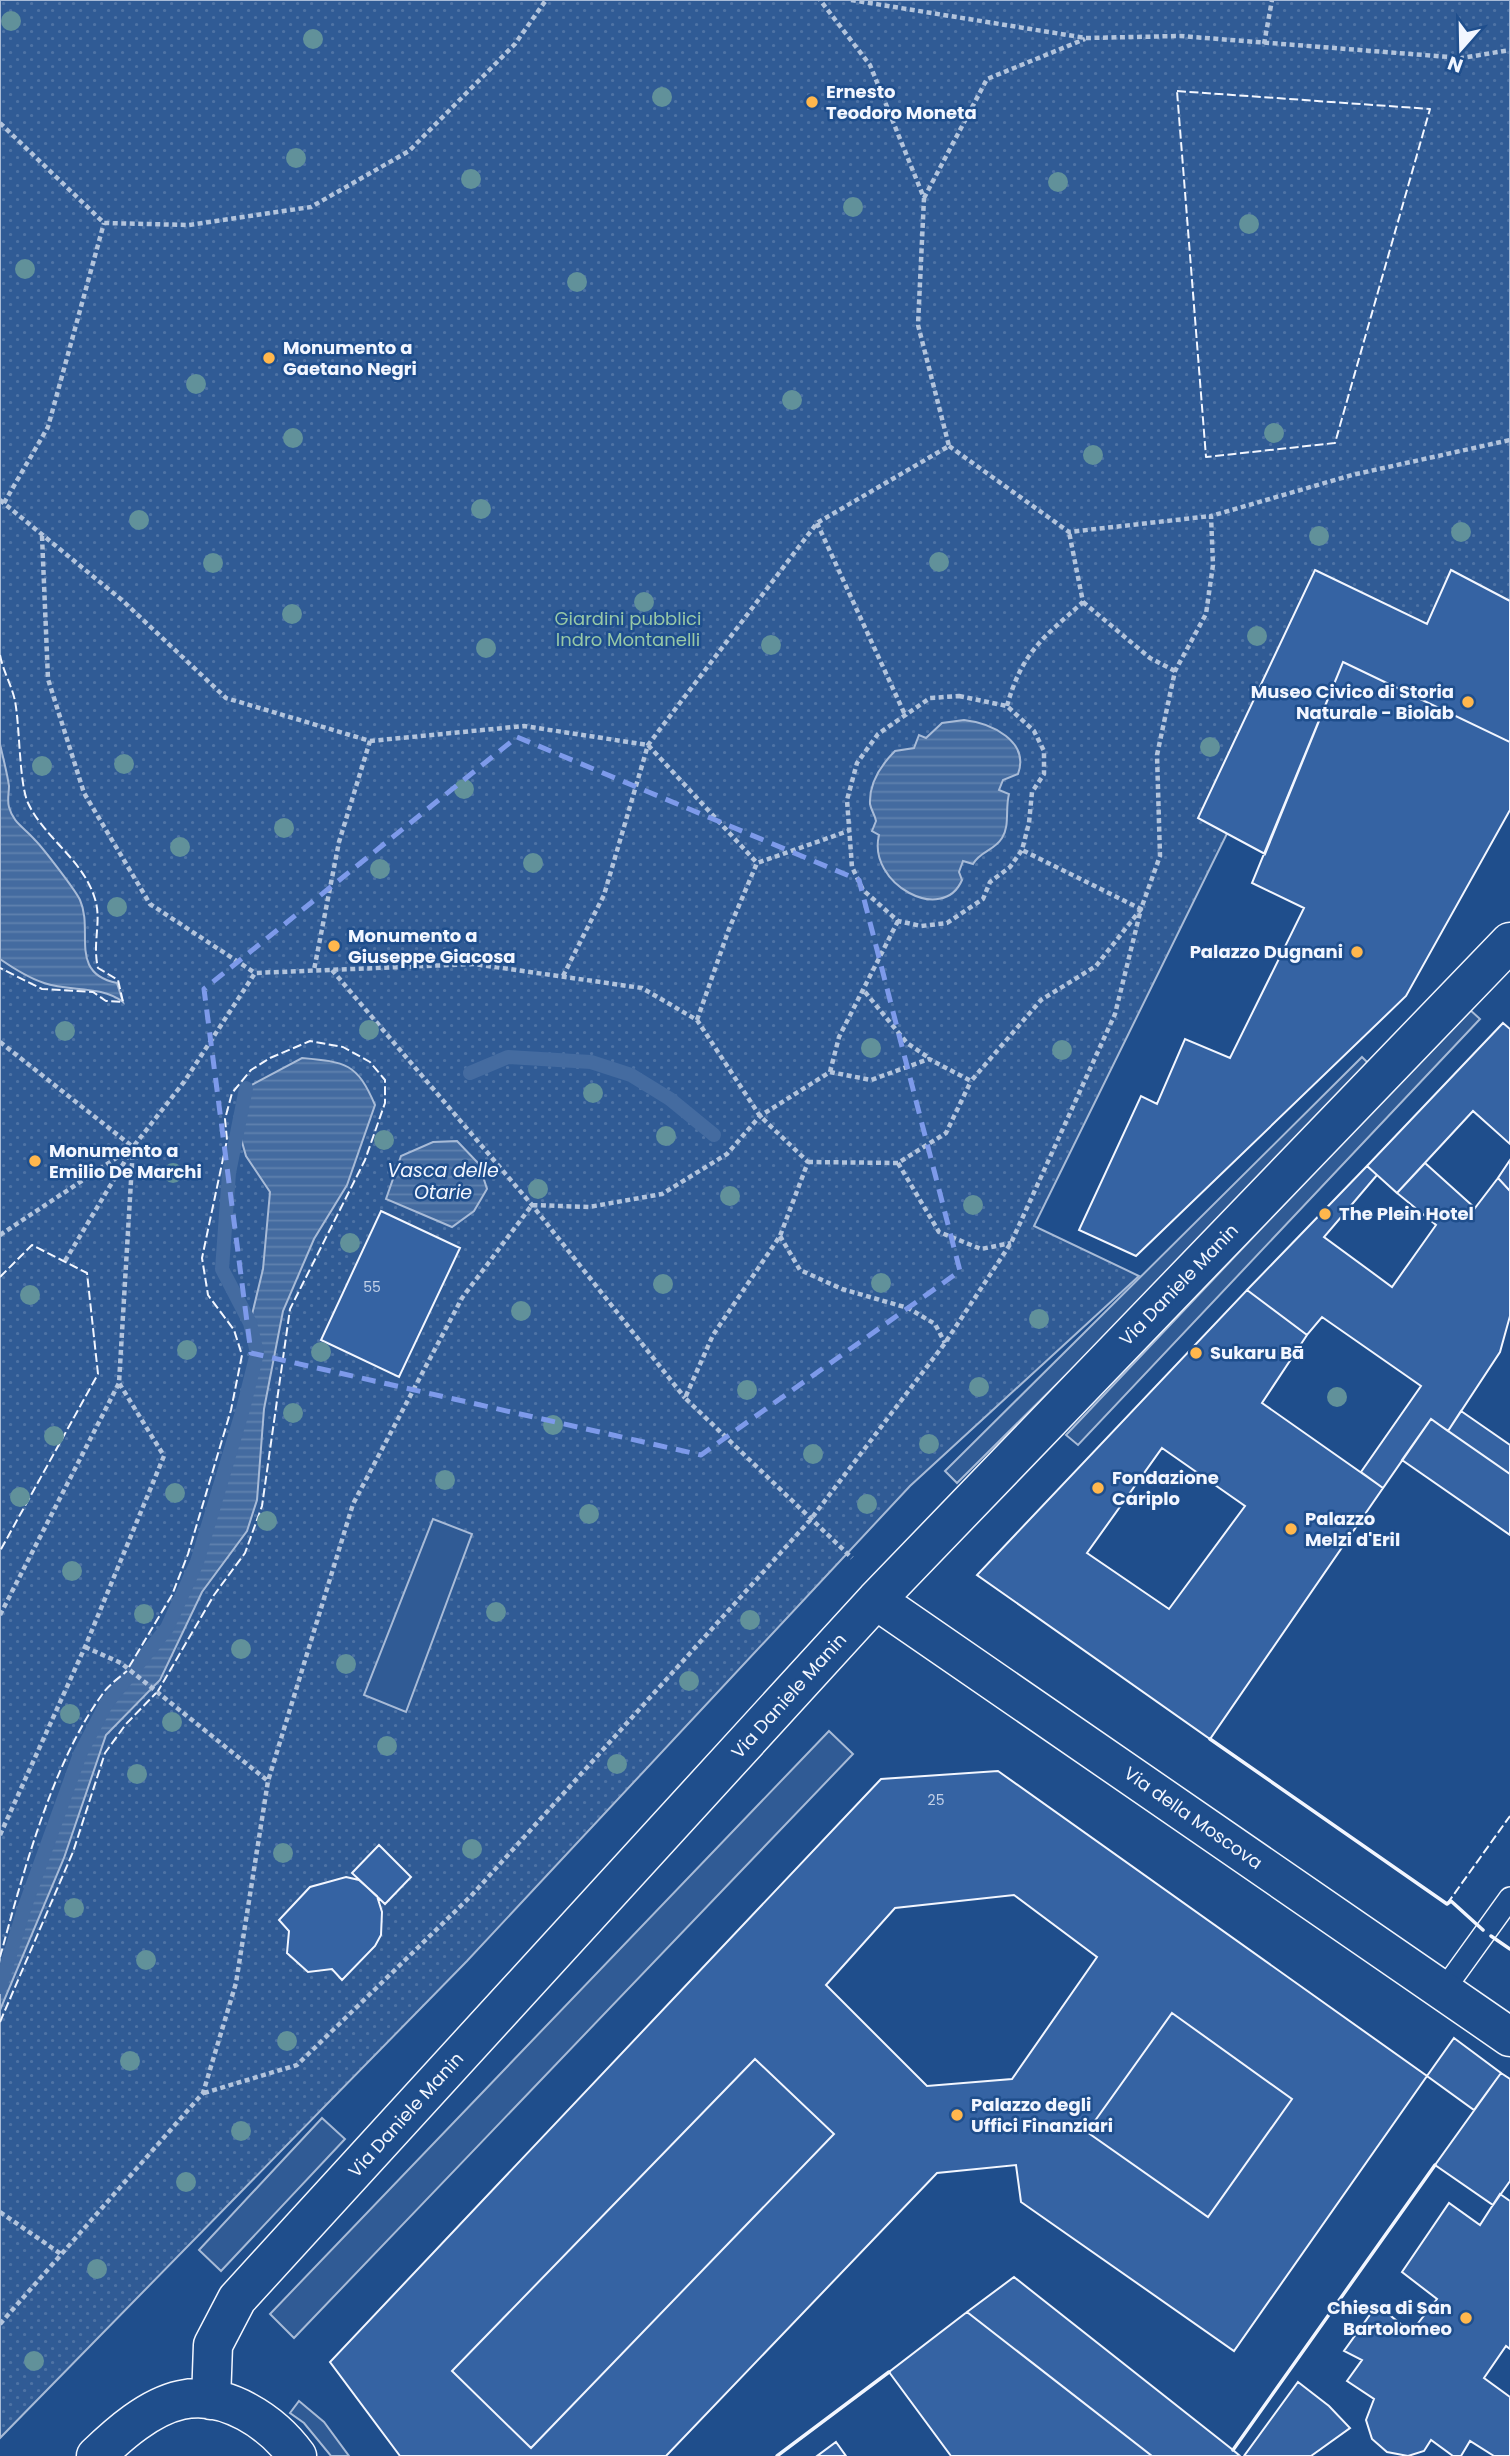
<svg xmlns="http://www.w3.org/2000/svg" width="1510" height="2456" viewBox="0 0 1510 2456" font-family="Poppins,sans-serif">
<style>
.park{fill:url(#park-dots);stroke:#a8bbd7;stroke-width:2}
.built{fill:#305b95;stroke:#a8bbd7;stroke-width:2}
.water{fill:url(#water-rules);stroke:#a8bbd7;stroke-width:2}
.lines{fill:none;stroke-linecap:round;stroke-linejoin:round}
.stream{stroke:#446ba0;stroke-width:14}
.building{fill:#3563a3;stroke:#f2f6ff;stroke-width:2;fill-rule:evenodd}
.service-casing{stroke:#f2f6ff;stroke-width:24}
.minor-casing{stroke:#f2f6ff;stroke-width:41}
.path{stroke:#b3c4dc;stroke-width:4.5;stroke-dasharray:5 3.5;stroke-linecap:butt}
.service{stroke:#1f4e8c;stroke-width:21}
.minor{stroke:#1f4e8c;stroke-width:38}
.fence{stroke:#f2f6ff;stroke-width:2;stroke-dasharray:9 3.5;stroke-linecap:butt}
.wall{stroke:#f2f6ff;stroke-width:3.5}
.tree{fill:#61919a}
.marked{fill:none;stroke:#7d9aea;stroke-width:5;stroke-dasharray:14 9;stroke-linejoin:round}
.poi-dot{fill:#ffb74d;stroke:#1f4e8c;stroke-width:2.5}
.labels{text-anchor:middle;stroke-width:5;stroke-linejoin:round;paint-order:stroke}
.number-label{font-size:14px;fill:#c3d1e8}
.poi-label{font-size:18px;font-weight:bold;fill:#f2f6ff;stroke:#1f4e8c;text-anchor:start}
.park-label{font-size:18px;fill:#97c8a6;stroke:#1f4e8c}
.street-label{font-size:18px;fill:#f2f6ff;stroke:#1f4e8c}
.water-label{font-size:19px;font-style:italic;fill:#f2f6ff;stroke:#1f4e8c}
</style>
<defs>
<pattern id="park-dots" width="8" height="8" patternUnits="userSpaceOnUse" patternTransform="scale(1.75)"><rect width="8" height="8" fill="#305b95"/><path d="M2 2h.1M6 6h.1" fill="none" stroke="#4e73a5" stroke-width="1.8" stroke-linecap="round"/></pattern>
<pattern id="water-rules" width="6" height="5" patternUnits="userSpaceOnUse" patternTransform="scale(1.75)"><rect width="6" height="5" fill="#446ba0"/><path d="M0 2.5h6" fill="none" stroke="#5f81ae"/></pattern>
</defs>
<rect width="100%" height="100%" fill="#1f4e8c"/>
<path class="park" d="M0,0h1510v707l-176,-91 -300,610 105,50 -229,210 -443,475 -467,477z"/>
<path class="built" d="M1469,1009l11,10 -402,426 -12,-10z
M1362,1057l12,12 -417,414 -12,-12z
M433,1519l39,15 -66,178 -42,-17z
M829,1731l24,23 -559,584 -24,-24z
M322,2118l23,21 -124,132 -22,-21z
M299,2401l25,21 25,34h-18l-27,-33 -14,-10z"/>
<path class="water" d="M964,720c27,3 66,21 54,54l-15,6 -4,10 10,4c-4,15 1,32 -7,44 -8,13 -22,13 -29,26l-10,-3 -4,11 3,8c-19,45 -95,4 -83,-45l-7,-4 4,-10c-1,-6 -5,-11 -6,-17 -1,-21 11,-39 25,-53l19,-3 5,-13 7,3 16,-15z
M0,744c3,14 7,28 9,42 0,7 -2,14 0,21 4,16 16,21 26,33 8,8 41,51 45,60 14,31 -12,73 37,83l6,19c-23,-17 -52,-10 -79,-19 -15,-5 -31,-15 -44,-24z
M302,1058c44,4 55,5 73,47l-28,80 -33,54 -31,72 -19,98 -7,91 -10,31 -45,61 -42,88 -54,55 -42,123 -64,152v-23l25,-81 55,-152 26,-50 61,-76 30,-66 60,-209 -7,-30 13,-54 7,-77 -24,-36 -8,-28 8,-40z
M457,1141l22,23 8,25 -13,22 -22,16 -66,-28 15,-43 32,-14z"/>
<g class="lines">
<path class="stream" d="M470,1073l38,-16 83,5 40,13 39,24 44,36
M0,1987l25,-81 55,-152 26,-50 61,-76 30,-66 46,-153 14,-56 -7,-30 -28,-54 7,-96 17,-85"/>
</g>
<path class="building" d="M1315,570l112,54 24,-54 59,31v141l-167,-80 -78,192 -67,-36z
M1343,662l167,80v68l-104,186 -270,260 -57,-26 62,-134 16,8 28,-65 45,19 74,-150 -52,-25z
M1503,1023l7,6v115l-37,-33 -76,82 -30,-27z
M1510,1160v31l-12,-13z
M1425,1163l50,45 23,-30 12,13v125l-10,36 -52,79 -17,-12 -48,69 -22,-16 60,-86 -99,-69 -15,18 -60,-45 120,-124 10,9 -53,62 68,50 44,-62 -39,-32z
M381,1211l79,37 -61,129 -78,-37z
M1247,1290l60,45 -45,68 121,85 -173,251 -233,-164zM1162,1448l83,58 -76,103 -82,-56z
M1461,1411l49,34v29l-62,-43z
M1431,1419l79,55v61l-108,-75z
M998,1771l429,305 -193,275 -213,-149 -5,-37 -79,8 -271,283h-266l-70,-94 551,-583zM1014,1895l83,62 -85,122 -85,7 -101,-101 69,-77zM1172,2013l120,86 -84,118 -121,-85zM755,2059l79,75 -303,314 -79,-77z
M379,1845l32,32 -26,27 -33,-31z
M346,1877l13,3 18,16 5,16 -1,23 -6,11 -33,34 -10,-11 -24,3 -21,-19 2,-22 -10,-11 31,-33z
M1172,2013l120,86 -84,118 -121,-85z
M1454,2038l47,35 -27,37 -47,-34z
M755,2059l79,75 -303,314 -79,-77z
M1501,2073l9,6v102l-17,24 -58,-40z
M1500,2194l10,7v148l-4,-3 -22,32 26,19v59h-16l-24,-15 -9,15h-8l-22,-16 -7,11 -16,5 -21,-4 -15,-13 -6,-19 8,-21 -27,-18 15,-21 -18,-9 33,-46 34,27 26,-33 -35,-27 47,-69 31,22z
M1014,2277l219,173 7,6h-88l-185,-144z
M967,2312l185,144h-201l-62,-84z
M1298,2382l31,24 21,22 -39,28h-67z
M836,2442l10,14h-29z"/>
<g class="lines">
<g class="service-casing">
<path id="service" d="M1443,1991l67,-93"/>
</g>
<g class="minor-casing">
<path id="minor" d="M876,1600l634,437
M211,2400l2,-55 24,-46 639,-699 634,-658
M96,2456c23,-22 53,-49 85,-56 45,-10 92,23 116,56"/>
</g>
<path class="path" d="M851,0l235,38 94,-2 282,22 48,-8
M1264,44l8,-44
M0,123l104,100 85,2 122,-18 98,-56 106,-107 31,-44
M924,198l63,-119 98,-40
M949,446l120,86 142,-16
M0,500l123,101 103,97 144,43 -31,101 -25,128
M4,503l44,-76 56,-204
M817,523l89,194
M42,536l6,143 36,114 66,111 105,69
M1083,602l67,56 25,13
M959,696l48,10 27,25 10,20v23l-12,18 -3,31 -7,27 -12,17 -20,15 -7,17 -36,24 -26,3 -23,-5 -35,-31 -11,-23 -5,-67 10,-37 21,-29 52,-36z
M1007,706c15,-54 36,-68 76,-104l-14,-70
M370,741l154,-15 124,19 109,118
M332,970l200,235 153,193
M563,976l41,-81 44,-150 169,-222 132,-77 -31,-121 6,-127 -54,-133 -50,-65
M865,992l42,51 22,15
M697,1020l32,-91 28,-66 94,-33
M0,1042l133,105
M830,1072l9,-35 59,-116
M808,1162l90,1 48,-30 25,-52
M898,1163l41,69 42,17 30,-6
M0,1235l133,-88 51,-65 71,-109 219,-9 168,24 55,32 63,96 48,46 -28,74 -67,99 -28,63 167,160
M780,1236l20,34 42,19 66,19 27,16 10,19
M65,1261l66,-110
M0,1615l119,-232 14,-236
M85,1647l36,16 147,118
M0,1835l85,-188 79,-191 -45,-73
M204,2093l93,-28 174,-169 340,-377 134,-176 66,-100 104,-229 26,-105 -119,-59
M0,2212l61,42
M0,2324l203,-231 33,-110 32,-202 85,-277 109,-206 70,-93 57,2 73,-13 65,-40 33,-38 70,-44 41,8 58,-21 42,22 70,-81 55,-34 45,-57 19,-53 -3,-101 18,-84 31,-57 7,-49 -2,-49 141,-41 158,-35"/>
<use href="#service" class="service"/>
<use href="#minor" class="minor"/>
<path class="fence" d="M1177,91l253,18 -95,334 -129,14z
M0,655c3,16 12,31 15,46 5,26 4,82 13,102 17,36 55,56 67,96 7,22 -3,44 3,69l20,12 5,22 -17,-1 -13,-9 -51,-3 -42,-21
M0,1277l32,-32 55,28 11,101 -98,177
M129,1667l43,-72 16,-41 43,-144 11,-55 -8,-25 -26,-35 -6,-37 25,-118 -2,-21 7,-26 19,-23 19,-12 40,-17 33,6 27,15 15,18v23l-20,57 -75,149 -28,197 -17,47 -31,42 -56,96
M1447,1904l63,-88
M0,1957c23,-83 52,-195 104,-265 6,-8 16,-15 23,-21
M0,2022l73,-170 32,-99 21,-29 30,-31"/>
<path class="wall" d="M1210,1739l237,165 4,-3 32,29
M1491,1936l19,13
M1233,2450l202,-285
M777,2456l112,-84"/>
</g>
<g class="tree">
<circle cx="11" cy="21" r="10"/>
<circle cx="313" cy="39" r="10"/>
<circle cx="662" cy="97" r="10"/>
<circle cx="296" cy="158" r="10"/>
<circle cx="471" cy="179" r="10"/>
<circle cx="1058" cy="182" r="10"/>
<circle cx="853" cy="207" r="10"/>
<circle cx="1249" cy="224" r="10"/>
<circle cx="25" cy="269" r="10"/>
<circle cx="577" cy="282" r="10"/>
<circle cx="196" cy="384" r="10"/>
<circle cx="792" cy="400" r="10"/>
<circle cx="1274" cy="433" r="10"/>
<circle cx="293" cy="438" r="10"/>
<circle cx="1093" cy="455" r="10"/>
<circle cx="481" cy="509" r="10"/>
<circle cx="139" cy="520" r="10"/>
<circle cx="1461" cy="532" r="10"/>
<circle cx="1319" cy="536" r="10"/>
<circle cx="939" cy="562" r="10"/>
<circle cx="213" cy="563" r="10"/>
<circle cx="644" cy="602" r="10"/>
<circle cx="292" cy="614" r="10"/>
<circle cx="1257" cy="636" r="10"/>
<circle cx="771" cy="645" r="10"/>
<circle cx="486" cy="648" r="10"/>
<circle cx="1210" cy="747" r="10"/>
<circle cx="124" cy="764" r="10"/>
<circle cx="42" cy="766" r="10"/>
<circle cx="464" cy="789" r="10"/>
<circle cx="284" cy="828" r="10"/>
<circle cx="180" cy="847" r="10"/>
<circle cx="533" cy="863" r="10"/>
<circle cx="380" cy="869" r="10"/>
<circle cx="117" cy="907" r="10"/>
<circle cx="369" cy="1030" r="10"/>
<circle cx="65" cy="1031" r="10"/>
<circle cx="871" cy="1048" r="10"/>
<circle cx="1062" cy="1050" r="10"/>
<circle cx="593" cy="1093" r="10"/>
<circle cx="666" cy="1136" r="10"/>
<circle cx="384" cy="1140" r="10"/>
<circle cx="173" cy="1173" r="10"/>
<circle cx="538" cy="1189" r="10"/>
<circle cx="730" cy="1196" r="10"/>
<circle cx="973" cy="1205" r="10"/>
<circle cx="350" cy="1243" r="10"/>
<circle cx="881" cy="1283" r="10"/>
<circle cx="663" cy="1284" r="10"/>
<circle cx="30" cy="1295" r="10"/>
<circle cx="521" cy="1311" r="10"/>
<circle cx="1039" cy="1319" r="10"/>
<circle cx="187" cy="1350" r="10"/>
<circle cx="321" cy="1352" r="10"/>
<circle cx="979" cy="1387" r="10"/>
<circle cx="747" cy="1390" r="10"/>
<circle cx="1337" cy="1397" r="10"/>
<circle cx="293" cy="1413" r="10"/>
<circle cx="553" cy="1425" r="10"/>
<circle cx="54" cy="1436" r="10"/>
<circle cx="929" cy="1444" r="10"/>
<circle cx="813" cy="1454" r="10"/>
<circle cx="445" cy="1480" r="10"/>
<circle cx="175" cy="1493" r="10"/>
<circle cx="20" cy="1497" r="10"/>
<circle cx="867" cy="1504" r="10"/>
<circle cx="589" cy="1514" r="10"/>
<circle cx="267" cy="1521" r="10"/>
<circle cx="72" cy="1571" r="10"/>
<circle cx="496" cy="1612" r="10"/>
<circle cx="144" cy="1614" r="10"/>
<circle cx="750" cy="1620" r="10"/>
<circle cx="241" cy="1649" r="10"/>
<circle cx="346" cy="1664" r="10"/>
<circle cx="689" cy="1681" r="10"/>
<circle cx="70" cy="1714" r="10"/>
<circle cx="172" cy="1722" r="10"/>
<circle cx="387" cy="1746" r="10"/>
<circle cx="617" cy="1764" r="10"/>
<circle cx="137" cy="1774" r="10"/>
<circle cx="472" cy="1849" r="10"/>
<circle cx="283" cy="1853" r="10"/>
<circle cx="74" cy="1908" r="10"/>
<circle cx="146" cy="1960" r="10"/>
<circle cx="287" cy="2041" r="10"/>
<circle cx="130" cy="2061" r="10"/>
<circle cx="241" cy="2131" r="10"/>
<circle cx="186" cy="2182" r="10"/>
<circle cx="97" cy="2269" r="10"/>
<circle cx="34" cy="2361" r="10"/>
</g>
<path class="marked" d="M517,737l342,143 101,391 -259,184 -450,-102 -47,-364z"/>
<g class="poi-dot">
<circle cx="812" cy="102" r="7"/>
<circle cx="269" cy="358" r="7"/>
<circle cx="1468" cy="702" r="7"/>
<circle cx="334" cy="946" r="7"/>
<circle cx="1357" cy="952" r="7"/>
<circle cx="35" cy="1161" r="7"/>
<circle cx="1325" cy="1214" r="7"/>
<circle cx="1196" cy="1353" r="7"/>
<circle cx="1098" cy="1488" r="7"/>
<circle cx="1291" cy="1529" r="7"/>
<circle cx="957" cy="2115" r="7"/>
<circle cx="1466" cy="2318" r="7"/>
</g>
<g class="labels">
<g class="number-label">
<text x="372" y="1292">55</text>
<text x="936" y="1805">25</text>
</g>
<g class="poi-label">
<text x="826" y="98">Ernesto<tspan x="826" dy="21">Teodoro Moneta</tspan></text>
<text x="283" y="354">Monumento a<tspan x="283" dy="21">Gaetano Negri</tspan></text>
<text x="1454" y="698" text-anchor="end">Museo Civico di Storia<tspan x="1454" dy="21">Naturale - Biolab</tspan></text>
<text x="348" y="942">Monumento a<tspan x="348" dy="21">Giuseppe Giacosa</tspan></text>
<text x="1343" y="958" text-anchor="end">Palazzo Dugnani</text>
<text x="49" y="1157">Monumento a<tspan x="49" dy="21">Emilio De Marchi</tspan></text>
<text x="1339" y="1220">The Plein Hotel</text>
<text x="1210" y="1359">Sukaru Bā</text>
<text x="1112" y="1484">Fondazione<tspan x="1112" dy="21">Cariplo</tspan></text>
<text x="1305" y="1525">Palazzo<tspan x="1305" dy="21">Melzi d'Eril</tspan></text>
<text x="971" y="2111">Palazzo degli<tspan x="971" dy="21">Uffici Finanziari</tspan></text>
<text x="1452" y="2314" text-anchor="end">Chiesa di San<tspan x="1452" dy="21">Bartolomeo</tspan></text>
</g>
<g class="park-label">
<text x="628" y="625">Giardini pubblici<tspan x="628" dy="21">Indro Montanelli</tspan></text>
</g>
<g class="street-label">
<text transform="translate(1179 1285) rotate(-46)" y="6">Via Daniele Manin</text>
<text transform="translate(789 1696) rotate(-48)" y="6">Via Daniele Manin</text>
<text transform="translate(1193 1818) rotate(35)" y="6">Via della Moscova</text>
<text transform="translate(406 2115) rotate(-48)" y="6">Via Daniele Manin</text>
</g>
<g class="water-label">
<text x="443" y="1177">Vasca delle<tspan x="443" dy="22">Otarie</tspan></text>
</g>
</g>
<g transform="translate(1461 49) rotate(200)" stroke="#1f4e8c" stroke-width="5" paint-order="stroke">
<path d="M0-5L12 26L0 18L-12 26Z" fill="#f2f6ff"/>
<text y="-10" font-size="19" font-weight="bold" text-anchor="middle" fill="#f2f6ff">N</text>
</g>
</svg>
